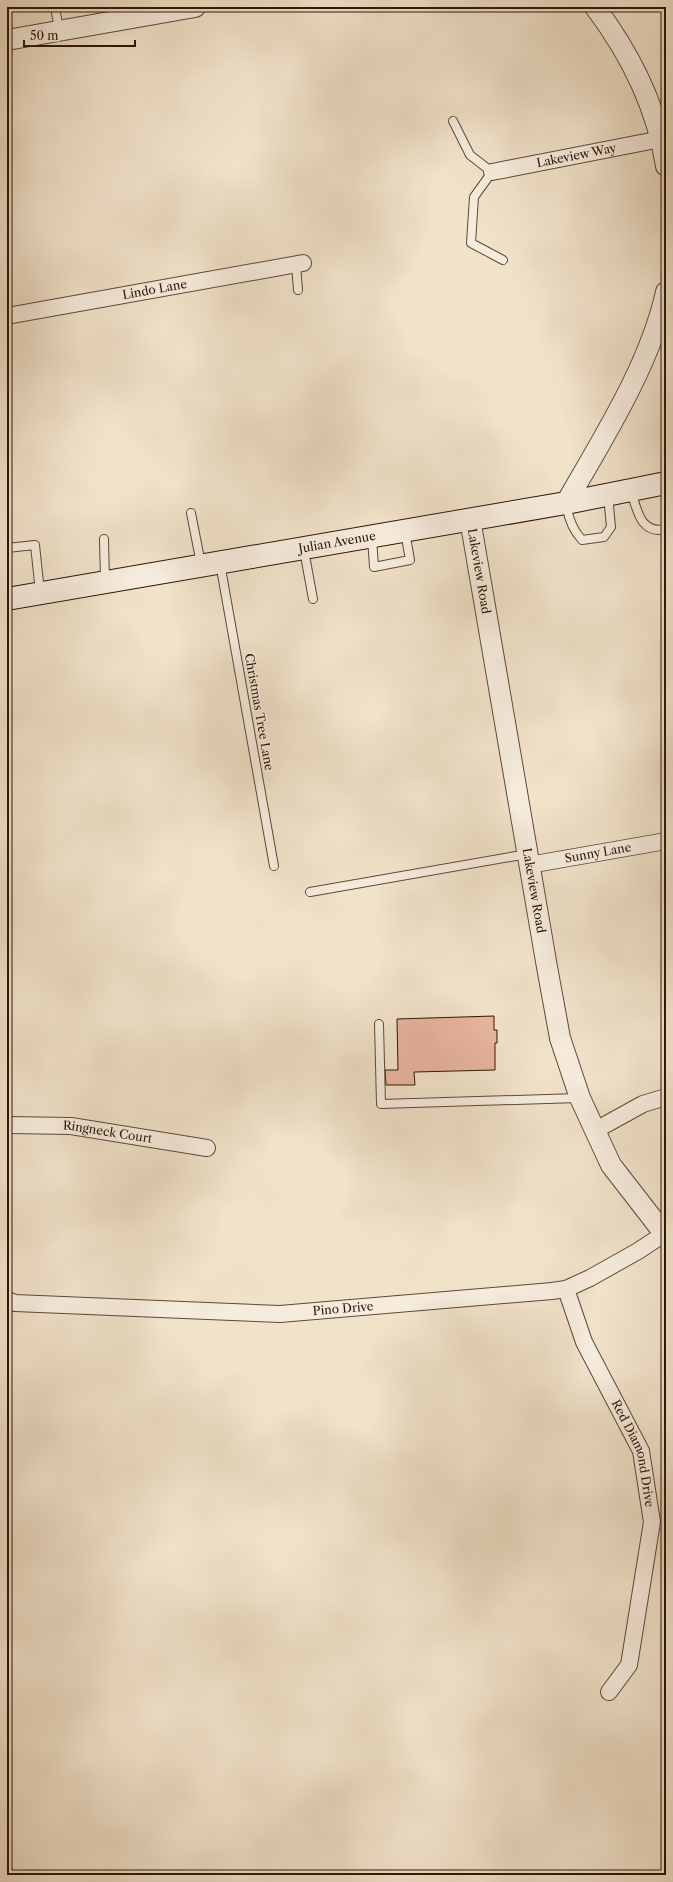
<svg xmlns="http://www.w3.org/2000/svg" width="673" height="1882" viewBox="0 0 673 1882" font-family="'Libre Caslon Text',serif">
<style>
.building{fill:#e8b59f;stroke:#2d1508}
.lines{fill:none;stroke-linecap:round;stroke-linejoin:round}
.service-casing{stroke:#5e4838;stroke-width:10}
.minor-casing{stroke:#5e4838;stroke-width:18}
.tertiary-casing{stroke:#5e4838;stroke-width:22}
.secondary-casing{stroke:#2d1508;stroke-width:24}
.service{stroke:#f6ecdd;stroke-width:8}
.minor{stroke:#f6ecdd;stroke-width:16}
.tertiary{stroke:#f6ecdd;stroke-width:20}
.secondary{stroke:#f6ecdd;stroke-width:22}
.labels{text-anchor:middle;stroke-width:3.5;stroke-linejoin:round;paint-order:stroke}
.street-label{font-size:12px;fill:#2d1508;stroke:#f6ecdd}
</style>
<rect width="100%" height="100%" fill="#f1e2ca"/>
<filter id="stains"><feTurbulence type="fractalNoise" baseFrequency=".005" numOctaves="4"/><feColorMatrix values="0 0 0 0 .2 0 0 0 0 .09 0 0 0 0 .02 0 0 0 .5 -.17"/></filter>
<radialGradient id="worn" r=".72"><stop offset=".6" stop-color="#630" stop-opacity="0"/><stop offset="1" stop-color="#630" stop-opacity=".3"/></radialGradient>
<path class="building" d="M494,1016v14h3v13h-2v27l-81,2 1,13h-29l-1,-15h13l-1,-51z"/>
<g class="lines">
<g class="service-casing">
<path id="service" d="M55,7l4,23
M453,121l17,34 22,17 -18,25 -3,46 32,17
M296,265l2,25
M631,491c6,18 9,44 35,38
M566,503c2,15 6,26 16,37l22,-3 7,-10 -3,-32
M191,513l10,51
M372,538l2,29 36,-7 -5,-28
M104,539l1,42
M7,548l28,-3 5,47
M304,550l9,49
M220,563l54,303
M310,892l217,-38
M379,1024l2,80 198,-6"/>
</g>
<g class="minor-casing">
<g id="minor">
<path id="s1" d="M492,172l169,-33"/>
<path id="s2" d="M7,316l296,-53"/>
<path id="s3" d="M529,865l137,-24"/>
<path id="s4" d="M7,1125l64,1 136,22"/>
<path d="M594,1131l49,-27 23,-7"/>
<path id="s5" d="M566,1289l18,53 57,109 11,71 -23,143 -20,27"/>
<path id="s6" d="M7,1300l8,3 265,11 272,-23 14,-2 24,-11 48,-27 26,-17"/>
</g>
</g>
<g class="tertiary-casing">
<g id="tertiary">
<path d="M595,7c36,48 62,100 71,159"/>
<path d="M7,40l188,-33"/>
<path d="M566,503c37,-65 84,-138 100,-211"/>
<path id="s7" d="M470,519l77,448 13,71 20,60 31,67 55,71"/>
</g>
</g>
<g class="secondary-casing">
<g id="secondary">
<path id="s8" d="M7,599l559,-96 100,-20"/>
</g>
</g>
<use href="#service" class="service"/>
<use href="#minor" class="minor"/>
<use href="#tertiary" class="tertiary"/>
<use href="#secondary" class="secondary"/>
</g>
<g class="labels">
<g class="street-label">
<text dy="4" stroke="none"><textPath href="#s1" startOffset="86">Lakeview Way</textPath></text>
<text dy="4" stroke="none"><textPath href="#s2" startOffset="150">Lindo Lane</textPath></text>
<text dy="4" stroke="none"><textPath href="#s8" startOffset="335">Julian Avenue</textPath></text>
<text dy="4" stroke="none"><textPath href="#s7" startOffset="53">Lakeview Road</textPath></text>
<text transform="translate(259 712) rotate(80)" y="4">Christmas Tree Lane</text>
<text dy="4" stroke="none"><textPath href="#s3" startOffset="70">Sunny Lane</textPath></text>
<text dy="4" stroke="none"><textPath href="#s7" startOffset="377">Lakeview Road</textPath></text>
<text dy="4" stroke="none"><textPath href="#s4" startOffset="101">Ringneck Court</textPath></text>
<text dy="4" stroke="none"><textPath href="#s6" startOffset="337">Pino Drive</textPath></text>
<text dy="4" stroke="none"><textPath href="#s5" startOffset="179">Red Diamond Drive</textPath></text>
</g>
</g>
<rect width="673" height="1882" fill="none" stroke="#f1e2ca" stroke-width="24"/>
<rect x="8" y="8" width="657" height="1866" fill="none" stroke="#2d1508" stroke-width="2"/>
<rect x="12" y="12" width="649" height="1858" fill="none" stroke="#2d1508"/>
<path d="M24 40v6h111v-6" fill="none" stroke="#2d1508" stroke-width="2"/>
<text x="30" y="40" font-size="12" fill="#2d1508" stroke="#f6ecdd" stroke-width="3" paint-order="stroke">50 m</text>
<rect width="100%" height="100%" filter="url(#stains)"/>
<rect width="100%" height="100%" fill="url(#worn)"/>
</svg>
